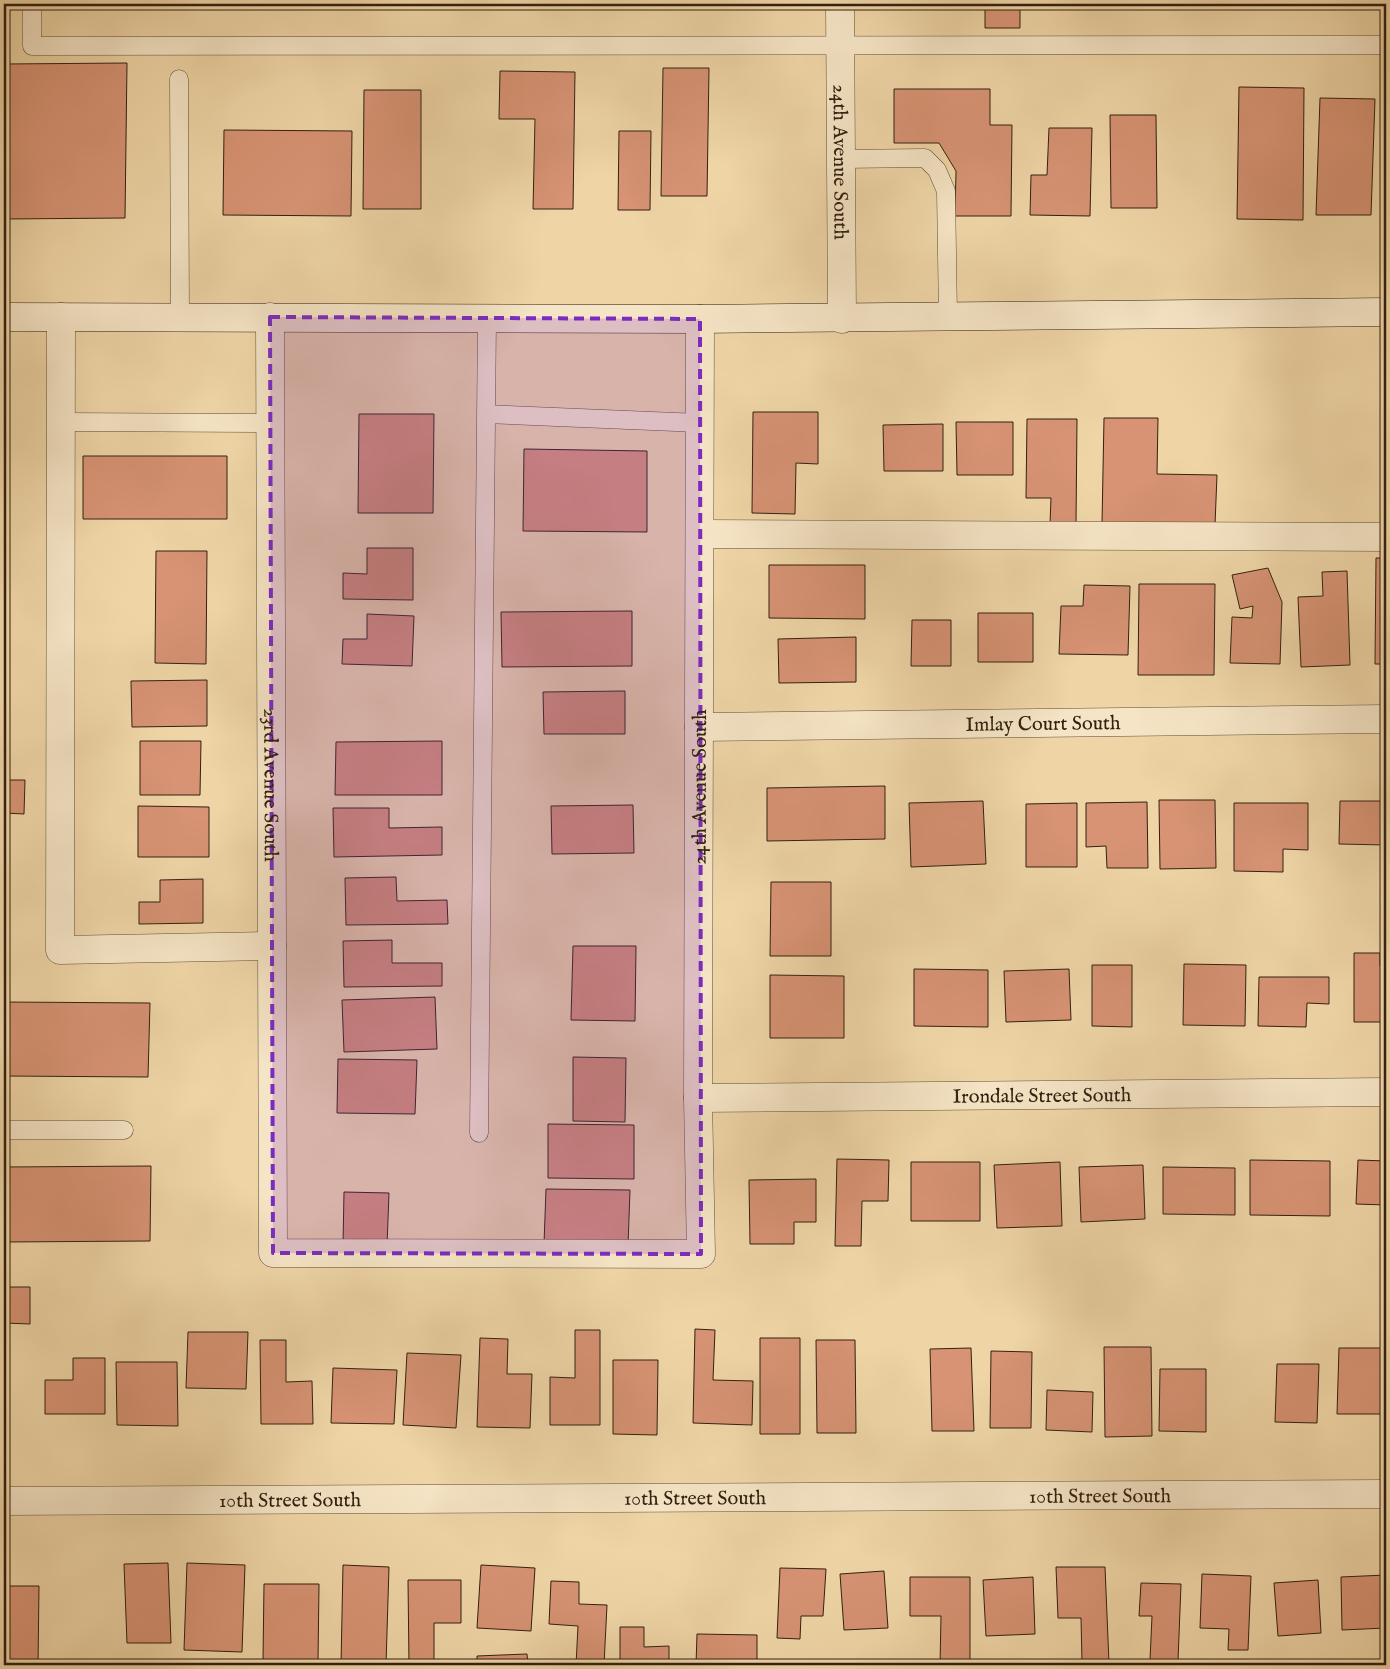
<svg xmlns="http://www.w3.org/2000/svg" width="1390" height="1669" viewBox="0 0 1390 1669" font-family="'IM FELL English',serif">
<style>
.building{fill:#d79374;stroke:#322110}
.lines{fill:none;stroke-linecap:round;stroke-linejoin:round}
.lane-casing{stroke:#614e36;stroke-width:19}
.street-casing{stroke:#614e36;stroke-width:29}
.secondary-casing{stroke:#322110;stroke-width:29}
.lane{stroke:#f5e4c5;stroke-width:18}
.street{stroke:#f5e4c5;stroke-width:28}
.secondary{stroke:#f5e4c5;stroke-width:28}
.marked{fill:#7b2cbf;fill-opacity:0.2;stroke:#7b2cbf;stroke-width:4;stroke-dasharray:10 6;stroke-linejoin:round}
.labels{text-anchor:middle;stroke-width:4;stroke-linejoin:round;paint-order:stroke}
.street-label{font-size:20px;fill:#322110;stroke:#f5e4c5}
</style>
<rect width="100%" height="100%" fill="#efd5a6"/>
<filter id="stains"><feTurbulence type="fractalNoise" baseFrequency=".004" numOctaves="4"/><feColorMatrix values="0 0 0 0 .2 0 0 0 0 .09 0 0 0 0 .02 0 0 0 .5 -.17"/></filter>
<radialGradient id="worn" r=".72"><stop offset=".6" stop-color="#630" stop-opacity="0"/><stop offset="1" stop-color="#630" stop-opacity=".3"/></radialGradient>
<path class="building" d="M51,4h54v3h-54z
M154,4h29v3l-29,-1z
M985,4h35v24h-35z
M127,63l-2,155 -121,1v-155z
M663,68h46l-2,128h-46z
M500,71l75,1 -2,137h-40l2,-90h-36z
M1239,87l65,1 -1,132 -66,-1z
M894,89h96v36h22l-1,91h-56l1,-45 -17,-28h-45z
M364,90h57v119h-58z
M1320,98l55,1 -4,116h-55z
M1110,115h46l1,93h-46z
M1049,128h43l-2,88 -60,-1 1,-40h16z
M224,130l128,1 -1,85 -128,-1z
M619,131h32l-1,79h-32z
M753,412h65v52l-22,-1 -1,51 -43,-1z
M359,414h75l-1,99h-75z
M1104,418h54l-1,56 60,1 -2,50 -113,-1z
M1027,419h50l-1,106 -26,-1 1,-26h-25z
M956,422h57v53h-56z
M943,424v47h-59l-1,-46z
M524,449l123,2v81l-124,-1z
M83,456h144v63h-144z
M367,548h46v52l-70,-1v-26l24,1z
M156,551h51l-1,113 -51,-1z
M1376,558h10v106h-11z
M769,565h96v54l-96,-1z
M1268,568l14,34 -2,62 -50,-1 2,-46 20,1 1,-12 -13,3 -8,-34z
M1347,571l3,94 -49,2 -3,-70 25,-1 -1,-24z
M1139,584h76l-1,91h-76z
M1084,585l46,1 -2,69 -69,-1 2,-48h22z
M632,611v55l-130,1 -1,-55z
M978,613h55v49h-55z
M367,614l47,2 -2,50 -70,-2 1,-25h24z
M912,620h39v46h-40z
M856,637v45l-77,1 -1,-44z
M207,680v46l-75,1 -1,-46z
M625,691v43h-81l-1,-42z
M140,741h61l-1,54h-60z
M442,741v54h-107l1,-53z
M4,780h21l-1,34 -20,-1z
M885,786v53l-118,2v-53z
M1159,800h56l1,68 -56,1z
M983,801l3,63 -75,3 -2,-64z
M1340,801h46v44l-47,-1z
M1147,802l1,66h-41l-1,-22 -20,1v-44z
M1077,803v64h-51v-63z
M1234,803h74v47l-25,-1v23l-49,-1z
M633,805l1,48 -82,1 -1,-48z
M138,806l71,1v50h-71z
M333,808h56v20l53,-1v28l-108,2z
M396,877l1,24 50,-1 1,24 -102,1 -1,-47z
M203,879v44l-64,1v-22h21v-22z
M771,882h60v74h-61z
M392,940v23h50v23l-98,1 -1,-46z
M573,946h63l-1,75 -64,-1z
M1354,953h26v13h6v56h-32z
M1184,964l62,1 -1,61 -62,-1z
M1092,965h40v62l-40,-1z
M914,969l74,1v57l-74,-1z
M1069,969l2,51 -65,2 -2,-51z
M770,975l74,1v62h-74z
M1259,977h70v27l-22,-1 -1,24 -48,-1z
M435,997l2,52 -93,3 -2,-52z
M4,1002l146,1 -2,74 -144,-1z
M573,1057l53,1 -1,64 -52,-1z
M338,1059l79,1 -2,54 -78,-1z
M548,1124l86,1v54l-86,-1z
M837,1159l52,1 -1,41h-26l-1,45h-26z
M1250,1160l80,1v55l-80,-1z
M1358,1160l28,1v44l-30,-1z
M911,1162h69v59h-69z
M1060,1162l2,64 -65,2 -3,-63z
M1143,1165l2,54 -64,3 -2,-55z
M151,1166l-1,75 -146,1v-75z
M1163,1167l72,1v47l-72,-1z
M816,1179v43h-22v22h-44l-1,-64z
M546,1189l84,1 -2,56 -84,-2z
M344,1192l45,1 -2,53 -44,-1z
M4,1287h26v37l-26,-1z
M695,1329l20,1 -2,50 40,1 -1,44 -59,-2z
M575,1330h25v95h-50v-48l25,1z
M188,1332h60l-2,57 -60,-1z
M480,1338l28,1 -1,35h25l-2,54 -53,-1z
M760,1338h40v96h-40z
M260,1340h26v42l26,-1 1,43h-52z
M816,1340h39l1,93h-39z
M1104,1347h47l1,89 -47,1z
M971,1348l3,83h-42l-2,-82z
M1339,1348h47v66h-49z
M991,1351l41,1 -1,76h-41z
M407,1353l54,2 -5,73 -53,-3z
M73,1358h32v56h-60v-34h28z
M613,1360h45l-1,75 -44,-1z
M116,1362h61l1,64 -61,-1z
M1277,1364h42l-2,59 -42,-1z
M333,1368l64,2 -3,54 -63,-1z
M1160,1369h46v63l-47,-1z
M4,1380l2,64h-2z
M1047,1390l46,2 -1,40 -46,-2z
M168,1563l3,80h-44l-3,-79z
M187,1563l58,2 -3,87 -58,-2z
M343,1565l46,2 -3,98h-45z
M481,1565l54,3 -4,63 -54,-3z
M1056,1567h49l4,96h-27l-1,-45h-23z
M780,1568l46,1 -3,47h-22l-1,23 -23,-1z
M884,1571l4,57 -44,2 -4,-56z
M1202,1574l49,2 -3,74h-20l1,-21 -29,-1z
M1386,1575v53l-44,2 -1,-53z
M910,1577h60v88h-30l1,-49h-31z
M1033,1577l2,57 -49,2 -3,-56z
M408,1580h53v43h-27v42h-25z
M1318,1580l3,53 -43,3 -4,-53z
M551,1581l28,1v22l28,1 -3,60h-28l2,-39 -29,-2z
M1141,1583l40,1 -3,77 -28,-1 2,-44h-13z
M264,1584h55l-1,77 -55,-1z
M4,1586h35l-1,79h-34z
M620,1627h24v20l25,-1v19h-49z
M697,1634l60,1v30h-61z
M527,1654l1,11h-51v-9z"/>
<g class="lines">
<g class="lane-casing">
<path id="lane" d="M32,4v42l1354,-1
M179,79l1,238
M841,159l84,-1 12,12 9,21 2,126
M486,414l214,9
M61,422l209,1
M4,1130h120
M479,1133l8,-815"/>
</g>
<g class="street-casing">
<g id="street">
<path id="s1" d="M840,4l2,315"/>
<path d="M61,317l-1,633 212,-4"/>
<path id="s2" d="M270,317l3,936 428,1 -3,-156 2,-779"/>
<path d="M700,534l686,3"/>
<path id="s3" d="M699,727l687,-8"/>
<path id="s4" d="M698,1098l688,-6"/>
<path id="s5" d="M4,1501l1382,-7"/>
</g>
</g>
<g class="secondary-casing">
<path id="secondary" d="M4,317l696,2 686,-7"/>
</g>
<use href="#lane" class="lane"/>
<use href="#street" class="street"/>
<use href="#secondary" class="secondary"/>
</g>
<path class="marked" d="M270,317l430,2 1,935 -428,-1z"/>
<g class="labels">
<g class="street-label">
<text dy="7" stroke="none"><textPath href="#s1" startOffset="158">24th Avenue South</textPath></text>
<text dy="7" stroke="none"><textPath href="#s3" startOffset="344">Imlay Court South</textPath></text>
<text dy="7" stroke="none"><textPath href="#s2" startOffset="468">23rd Avenue South</textPath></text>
<text dy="7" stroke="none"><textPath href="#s2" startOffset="1831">24th Avenue South</textPath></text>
<text dy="7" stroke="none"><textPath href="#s4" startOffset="344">Irondale Street South</textPath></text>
<text dy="7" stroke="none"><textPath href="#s5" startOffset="1096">10th Street South</textPath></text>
<text dy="7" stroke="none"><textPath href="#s5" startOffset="691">10th Street South</textPath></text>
<text dy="7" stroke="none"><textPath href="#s5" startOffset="286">10th Street South</textPath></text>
</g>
</g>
<rect width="1390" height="1669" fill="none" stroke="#efd5a6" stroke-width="20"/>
<rect x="5" y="5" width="1380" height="1659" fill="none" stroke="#322110" stroke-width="2.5"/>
<rect x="10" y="10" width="1370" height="1649" fill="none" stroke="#322110"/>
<rect width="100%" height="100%" filter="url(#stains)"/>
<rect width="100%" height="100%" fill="url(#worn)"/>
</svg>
